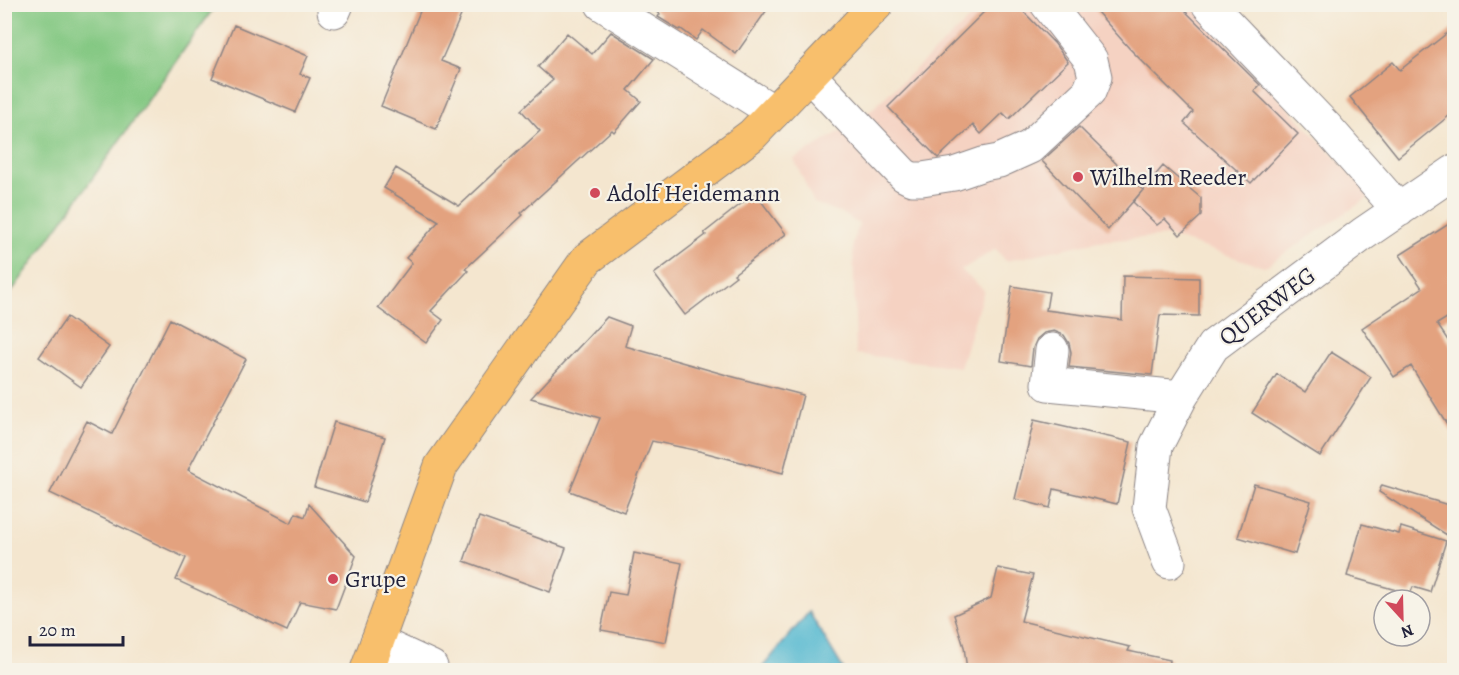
<svg xmlns="http://www.w3.org/2000/svg" width="1459" height="675" viewBox="0 0 1459 675" font-family="Alegreya,serif">
<style>
.built{fill:#f5d2c2}
.green{fill:#83c882;stroke:#52755e;stroke-width:1.5}
.water{fill:#52b8d0;stroke:#3a6d86;stroke-width:1.5}
.building{fill:#e3a27f}
.lines{fill:none;stroke-linecap:round;stroke-linejoin:round}
.minor-casing{stroke:#8b8485;stroke-width:35}
.major-casing{stroke:#8b8485;stroke-width:35}
.minor{stroke:#fff;stroke-width:33}
.major{stroke:#f8bf6c;stroke-width:33}
.poi-dot{fill:#d1495b;stroke:#f7f3e8;stroke-width:2}
.labels{text-anchor:middle;stroke-width:4.5;stroke-linejoin:round;paint-order:stroke}
.poi-label{font-size:24px;fill:#22223b;stroke:#f7f3e8;text-anchor:start}
.street-label{font-size:24px;fill:#22223b;stroke:#f7f3e8}
</style>
<rect width="100%" height="100%" fill="#f7f3e8"/>
<filter id="ink" filterUnits="userSpaceOnUse"><feTurbulence type="fractalNoise" baseFrequency=".0167" numOctaves="2"/><feDisplacementMap in="SourceGraphic" scale="12" xChannelSelector="R" yChannelSelector="G"/><feConvolveMatrix kernelMatrix="1 2 1 2 8 2 1 2 1" color-interpolation-filters="sRGB"/></filter>
<filter id="wash" filterUnits="userSpaceOnUse"><feTurbulence type="fractalNoise" baseFrequency=".008" numOctaves="4" result="noise"/><feDisplacementMap in="SourceGraphic" scale="24" xChannelSelector="R" yChannelSelector="G"/><feGaussianBlur stdDeviation="1.35" result="paint"/><feColorMatrix in="noise" values="0 0 0 0 0 0 0 0 0 0 0 0 0 0 0 0 0 1.4 0 .05"/><feComposite in="paint" operator="in"/></filter>
<g filter="url(#wash)">
<rect width="100%" height="100%" fill="#f4e6cf"/>
<path class="built" d="M985,5h207l179,191 -107,71 -95,-31 -71,5 -92,20 -10,-12 -35,21 23,20 -24,77 -104,-13 -3,-111 6,-19 -18,-11 -27,-10 -20,-44 66,-39z"/>
<path class="green" d="M5,4l211,1 -211,296 -1,-296z"/>
<path class="water" d="M809,612l35,58h-84z"/>
<g id="blocks">
<path class="building" d="M423,4h43l-25,57 20,8 -25,60 -55,-23z
M647,4h124l-35,50 -33,-24 -7,10 -15,-11 -2,1 -21,-13 2,-3z
M992,4h24l39,40 13,18 -59,57 -6,-6 -22,21 -8,-9 -35,33 -50,-51z
M1090,4h88l82,81 -6,6 44,43 -47,49 -67,-60 9,-11 -64,-64z
M234,25l74,31 -8,18 10,4 -15,34 -83,-34z
M1455,27v84l-57,46 -48,-60 43,-35 7,8z
M611,32l43,27 -26,31 13,11 -27,31 -2,-2 -91,83 2,2 -58,54 3,2 -37,40 12,9 -17,23 -48,-35 34,-45 -6,-5 33,-37 -55,-33 12,-20 63,38 81,-75 -19,-21 32,-30 -15,-13 29,-34 25,21z
M1079,127l64,63 -35,40 -66,-69z
M1163,166l38,32v18l-21,19 -15,-16 -8,6 -24,-23z
M755,193l31,41 -52,40 2,2 -51,39 -31,-41 52,-39 -2,-2z
M1455,220v93l-18,11 18,27v86l-44,-71 -17,11 -32,-49 60,-40 -22,-33z
M1123,276l76,2v38l-39,-1 -8,60 -83,-8 2,-15 -2,-9 -5,-8 -10,-4 -10,2 -7,6 -4,9 -2,18 -30,-5 11,-75 37,6 -3,18 76,10z
M67,317l42,30 -28,40 -42,-30z
M607,317l24,9 -6,20 105,30 73,19 -20,78 -84,-22 -47,-10 -28,71 -54,-21 30,-73 -69,-20z
M170,319l76,40 -58,111 103,53 5,-10 9,4 4,-13 47,52 -20,53 -36,-7 -13,29 -111,-51 10,-22 -136,-65 37,-72 25,13z
M1331,352l40,25 -51,79 -68,-43 25,-39 28,18z
M1034,420l97,22 -14,62 -63,-15 -4,19 -35,-9z
M334,422l51,15 -20,65 -51,-15z
M1254,484l57,17 -16,53 -57,-17z
M1382,485l73,22 -8,28 -68,-43z
M479,517l87,31 -16,44 -86,-31z
M1362,524l37,10 2,-7 45,14 -16,51 -17,-5 -3,7 -63,-18z
M634,553l48,10 -16,79 -65,-12 8,-38 17,3z
M998,568l35,7 -12,46 109,26 -2,4 42,9 -1,10h-202l-3,-23 -10,-32 37,-17z"/>
</g>
</g>
<g filter="url(#ink)">
<use href="#blocks" fill-opacity="0" stroke="#8b8485" stroke-width="1.5"/>
<g class="lines">
<g class="minor-casing">
<path id="minor" d="M602,4l172,108
M1208,4l118,123 73,83
M334,11l3,-7
M809,75l95,100 8,4h10l32,-5 29,-10 16,-3 31,-14 59,-55 6,-15 -4,-17 -44,-56
M1052,350l-4,34 133,13
M1169,562l-20,-54 7,-62 25,-49 32,-51 150,-112 91,-62
M377,642l54,25 1,3"/>
</g>
<g class="major-casing">
<path id="major" d="M367,670l74,-204 146,-207 165,-124 125,-131"/>
</g>
<use href="#minor" class="minor"/>
<use href="#major" class="major"/>
</g>
</g>
<g class="poi-dot">
<circle cx="1078" cy="177" r="6"/>
<circle cx="595" cy="193" r="6"/>
<circle cx="333" cy="579" r="6"/>
</g>
<g class="labels">
<g class="poi-label">
<text x="1090" y="185">Wilhelm Reeder</text>
<text x="607" y="201">Adolf Heidemann</text>
<text x="345" y="587">Grupe</text>
</g>
<g class="street-label">
<text transform="translate(1267 306) rotate(-37)" y="8">QUERWEG</text>
</g>
</g>
<rect width="1459" height="675" fill="none" stroke="#f7f3e8" stroke-width="24"/>
<g transform="translate(1402 618) rotate(158)"><circle r="28" fill="#f7f3e8" stroke="#a29fa3" stroke-width="1.5"/>
<path d="M0-4.5L10 22L0 15L-10 22Z" fill="#d1495b"/>
<text y="-9" font-size="16" font-weight="bold" text-anchor="middle" fill="#22223b">N</text>
</g>
<path d="M30 636v9h93v-9" fill="none" stroke="#22223b" stroke-width="3"/>
<text x="39" y="636" font-size="18" fill="#22223b" stroke="#f7f3e8" stroke-width="4.5" paint-order="stroke">20 m</text>
</svg>
